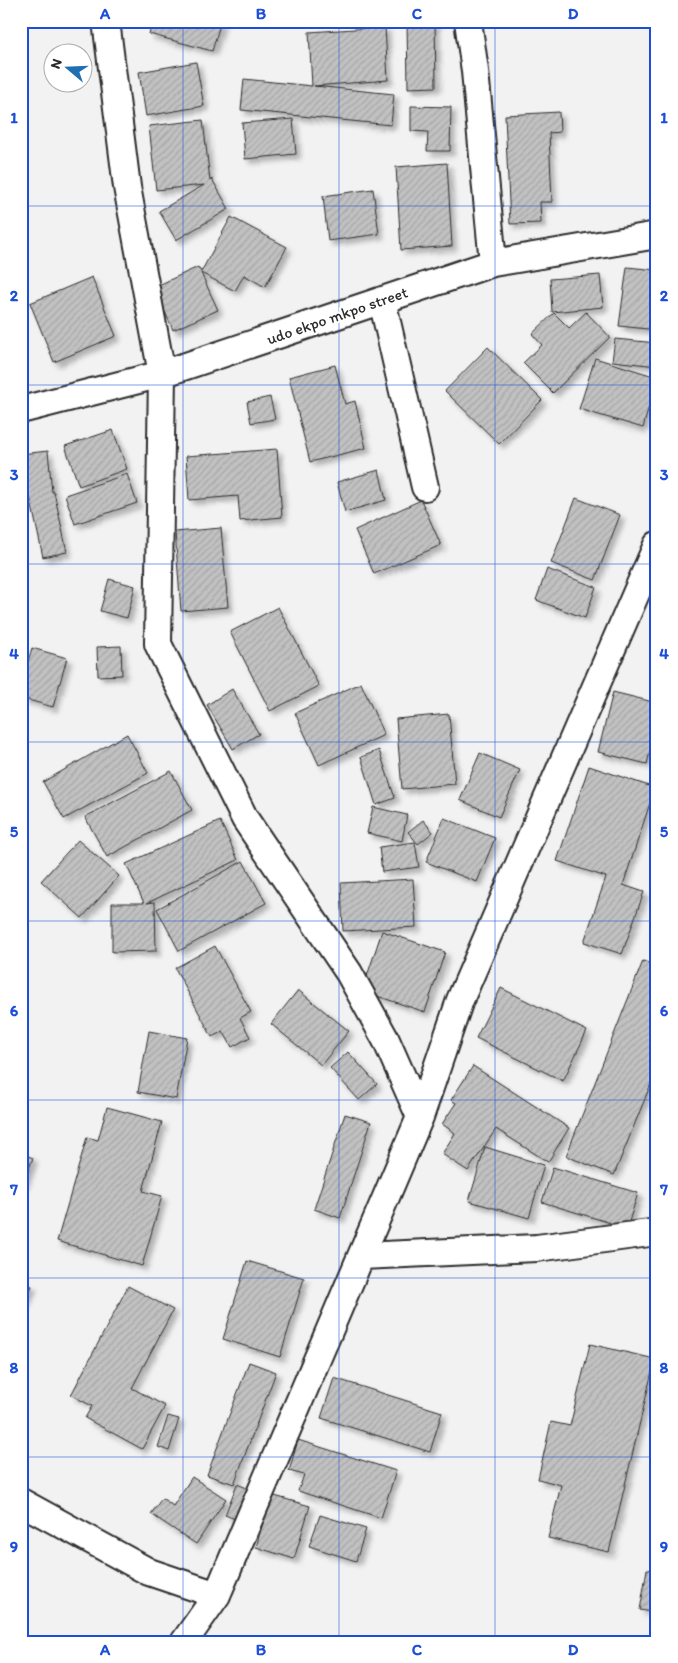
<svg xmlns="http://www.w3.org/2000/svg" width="678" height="1663" viewBox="0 0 678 1663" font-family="Itim,sans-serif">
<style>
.building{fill:url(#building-hatch);stroke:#2b2b2b;filter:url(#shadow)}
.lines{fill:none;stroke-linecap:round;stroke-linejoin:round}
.minor-casing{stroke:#2b2b2b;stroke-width:30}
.minor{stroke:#fff;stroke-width:26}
.grid{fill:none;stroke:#1d4ed8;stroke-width:1;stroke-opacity:0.55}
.labels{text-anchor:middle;stroke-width:4.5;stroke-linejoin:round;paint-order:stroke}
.street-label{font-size:16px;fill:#2b2b2b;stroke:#fff}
.neatline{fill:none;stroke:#1d4ed8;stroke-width:2}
.grid-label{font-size:16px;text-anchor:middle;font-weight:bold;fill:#1d4ed8}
</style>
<defs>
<pattern id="building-hatch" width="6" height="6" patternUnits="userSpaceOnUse" patternTransform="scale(1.25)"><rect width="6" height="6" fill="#c1c1c1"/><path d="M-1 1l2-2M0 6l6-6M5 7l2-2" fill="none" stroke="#a6a6a6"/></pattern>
<filter id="shadow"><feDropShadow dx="4.5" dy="4.5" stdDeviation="2.5" flood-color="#0004"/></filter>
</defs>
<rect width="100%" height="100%" fill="#f2f2f2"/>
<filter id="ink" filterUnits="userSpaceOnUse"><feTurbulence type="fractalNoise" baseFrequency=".02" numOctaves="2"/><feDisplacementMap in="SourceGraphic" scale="10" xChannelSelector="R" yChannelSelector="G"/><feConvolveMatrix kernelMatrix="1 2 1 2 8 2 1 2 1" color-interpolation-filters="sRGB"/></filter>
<g filter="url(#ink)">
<path class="building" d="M153,21h68l-9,30 -63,-17z
M407,21h28l1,66 -28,1z
M385,27l3,53 -74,6 80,8 -3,31 -150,-15 3,-31 68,7 -3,-54z
M196,62l8,44 -58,10 -7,-44z
M411,106l40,1 -1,44h-23l1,-19 -17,-1z
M559,112l1,20 -11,1 3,69h-12l1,21 -31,1 -5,-109z
M293,119l3,35 -51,5 -3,-36z
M203,120l7,61 2,-2 17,30 -53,31 -17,-29 45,-26 -48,5 -7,-64z
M447,163l5,83 -51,4 -5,-83z
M373,189l6,45 -51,7 -5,-45z
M231,217l56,30 -22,40 -21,-12 -9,16 -34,-18 17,37 -45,20 -19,-43 44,-20 3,5z
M627,267l30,3v60l-38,-4z
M600,275l3,32 -51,5 -2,-33z
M92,277l24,59 -62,26 -24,-59z
M586,312l24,25 -57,56 -30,-30 19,-18 -10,-11 22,-21 15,15z
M615,339l42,4v23l-45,-5z
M488,347l54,53 -43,44 -54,-53z
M595,358l62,19 -14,51 -64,-19z
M335,365l10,39 10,-3 11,47 -56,14 -21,-85z
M270,397l5,22 -24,4 -4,-21z
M113,430l14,39 -48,17 -14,-40z
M277,449l5,68 -42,4 -2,-25 -49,4 -3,-44z
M48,451l4,41h2l13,60 -24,5 -13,-60 -9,1v-44z
M379,470l7,30 -41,12 -8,-30z
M127,474l10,29 -62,21 -10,-29z
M576,498l44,17 -25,65 -44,-17z
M421,500l20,45 -67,29 -19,-44z
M221,528l7,79 -47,4 -6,-79z
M547,569l49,18 -11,31 -49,-18z
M109,579l26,7 -8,32 -27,-7z
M278,607l41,79 -49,25 -40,-79z
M121,646l1,29 -24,1 -1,-29z
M32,648l35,10 -14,49 -32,-9v-14z
M361,683l23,52 -65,30 -24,-52z
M232,689l27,45 -26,15 -26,-44z
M613,692l44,11v19l-10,42 -49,-12z
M449,714l6,70 -53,5 -6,-70z
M127,734l21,39 -84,46 -21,-37z
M379,750l16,48 -19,7 -15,-48z
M480,753l40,17 -21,47 -39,-17z
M589,766l66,22 -32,97 21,7 -22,62 -38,-12 22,-65 -49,-16z
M171,771l21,39 -85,47 -22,-40z
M373,807l34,8 -5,26 -35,-8z
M444,818l51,20 -18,44 -51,-20z
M423,820l10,12 -15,12 -10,-12z
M220,821l18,39 -91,43 8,-1 1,49 -44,1v-49h32l-18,-39z
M78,840l41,36 -37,42 -41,-37z
M415,842l4,25 -37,5 -3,-25z
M243,861l23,42 -87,48 -22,-42z
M413,879l3,48 -73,4 -2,-48z
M382,931l63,21 -20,60 -63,-21z
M215,946l36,66 -11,6 10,19 -18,10 -9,-16 -11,6 -37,-69z
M643,961l14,5v103l-43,106 -48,-19z
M501,988l86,43 -24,50 -87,-43z
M298,990l51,41 -28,34 -50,-41z
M149,1031l38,7 -11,61 -38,-7z
M348,1052l29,32 -18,16 -29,-32z
M473,1066l96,62 -21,34 -52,-33 -28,42 -26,-17 13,-21 -13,-9 14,-21 -5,-3z
M107,1107l55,15 -19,69 19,5 -20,70 -85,-25 30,-104 11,3z
M345,1114l26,8 -31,96 -26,-9z
M485,1147l59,18 -15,53 -60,-17z
M21,1153l12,5 -12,32z
M553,1167l85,26 -11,35 -85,-26z
M247,1261l57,17 -24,79 -57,-18z
M21,1281l11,5 -11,25z
M128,1286l45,24 -41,78 33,18 -23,43 -57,-31 7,-12 -21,-11z
M590,1344l65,15 -46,193 -61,-14 13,-53 -23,-6 13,-57 19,4z
M249,1362l27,10 -42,112 -27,-9z
M334,1378l108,34 -12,40 -109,-34z
M168,1416l11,3 -10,32 -11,-4z
M298,1440l98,31 -15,47 -83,-27 6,-16 -15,-4z
M192,1477l34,22 -30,45 -45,-30 11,-16 11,8z
M237,1484l25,10 -12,31 -25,-10z
M271,1495l39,11 -16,53 -38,-12z
M320,1515l46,14 -10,32 -47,-15z
M647,1569l10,2v42l-17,-3z"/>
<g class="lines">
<g class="minor-casing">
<path id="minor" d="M106,21l21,166 35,187 -4,270 87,175 104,154 37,67 34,77
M468,21l7,50 18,192
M382,300l43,187
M21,410l141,-36 331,-111 164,-28
M361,1256l176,-8 120,-16
M21,1502l128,70 68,23
M184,1642l33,-47 203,-478 40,-117 197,-455"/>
</g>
<use href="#minor" class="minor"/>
</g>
</g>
<path class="grid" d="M183,21v1621M339,21v1621M495,21v1621M21,206h636M21,385h636M21,564h636M21,742h636M21,921h636M21,1100h636M21,1278h636M21,1457h636"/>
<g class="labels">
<g class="street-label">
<text transform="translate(337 315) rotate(-19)" y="6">udo ekpo mkpo street</text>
</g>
</g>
<rect width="678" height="1663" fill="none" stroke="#fff" stroke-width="55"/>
<g transform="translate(68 68) rotate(289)"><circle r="24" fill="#ffffff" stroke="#aaaaaa"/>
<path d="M0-4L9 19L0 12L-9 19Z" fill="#1f6fb2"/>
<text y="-8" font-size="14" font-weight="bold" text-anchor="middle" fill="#2b2b2b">N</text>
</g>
<rect x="28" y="28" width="622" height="1608" class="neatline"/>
<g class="grid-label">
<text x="105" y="19">A</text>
<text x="261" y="19">B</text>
<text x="417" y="19">C</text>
<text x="573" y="19">D</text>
<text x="14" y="123">1</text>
<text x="664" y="123">1</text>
<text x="14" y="301">2</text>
<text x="664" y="301">2</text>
<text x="14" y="480">3</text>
<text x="664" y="480">3</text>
<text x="14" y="659">4</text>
<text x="664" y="659">4</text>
<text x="14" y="837">5</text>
<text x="664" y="837">5</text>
<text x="14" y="1016">6</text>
<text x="664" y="1016">6</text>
<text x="14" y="1195">7</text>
<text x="664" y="1195">7</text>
<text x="14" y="1373">8</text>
<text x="664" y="1373">8</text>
<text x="14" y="1552">9</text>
<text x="664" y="1552">9</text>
<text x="105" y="1655">A</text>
<text x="261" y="1655">B</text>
<text x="417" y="1655">C</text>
<text x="573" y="1655">D</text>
</g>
</svg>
